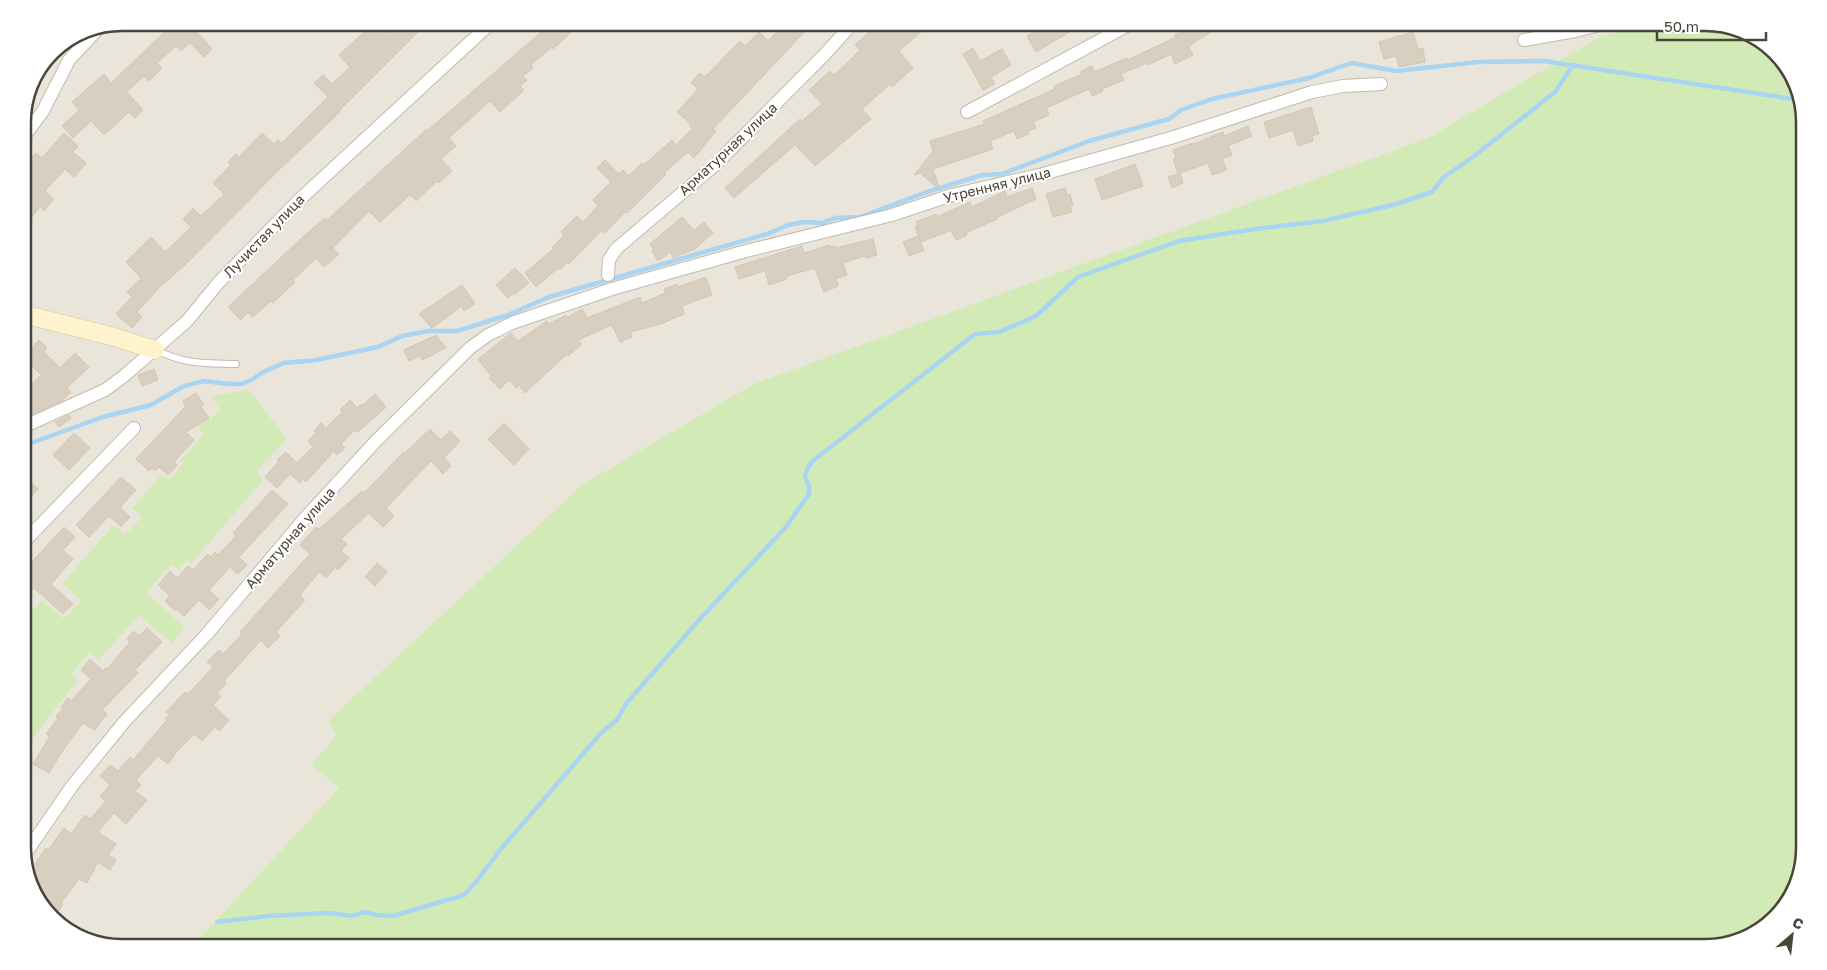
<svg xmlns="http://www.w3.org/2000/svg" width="1827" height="970" viewBox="0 0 1827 970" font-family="'Golos Text',sans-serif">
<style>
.residential{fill:#eae5da}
.green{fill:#d2eab5}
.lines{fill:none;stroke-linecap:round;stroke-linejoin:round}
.stream{stroke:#a9d4f2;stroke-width:4.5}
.building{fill:#d8cfc1;stroke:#d3c7b4}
.lane-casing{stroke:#c2bbae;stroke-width:8}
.street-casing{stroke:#c2bbae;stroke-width:14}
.secondary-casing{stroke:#d6c79b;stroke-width:19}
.lane{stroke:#fff;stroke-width:6}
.street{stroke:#fff;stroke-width:12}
.secondary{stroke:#fff3cd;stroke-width:18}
.labels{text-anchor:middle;stroke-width:4;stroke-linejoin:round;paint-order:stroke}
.street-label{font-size:14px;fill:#4b4439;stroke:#fff}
.rim{fill:none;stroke:#4b4439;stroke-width:2.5}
</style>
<rect width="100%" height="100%" fill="#f6f3ec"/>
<path class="residential" d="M122,22l1522,1 -45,14 -171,101 -1092,598 3,52 -148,159h2h-71l-44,-10 -39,-33 -16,-49v-739l10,-38 19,-27 32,-21z"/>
<path class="green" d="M1644,23h61l44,10 39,34 16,49v732l-10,44 -34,39 -55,16h-1514l148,-159 -27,-23 24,-29 -7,-16 253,-235 172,-101 674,-246 171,-101z
M249,390l38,49 -31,33 7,8 -72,84 -4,-4 -8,10 -8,-6 -25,29 39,34 -13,16 -33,-28 -40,45 -9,-8 -19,22 7,6 -55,70v-129l19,-21 22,19 17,-18 -19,-18 52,-58 11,10 17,-18 -10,-9 30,-34 7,6 14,-16 -3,-3 24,-27 -7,-7 24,-16 -10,-15z"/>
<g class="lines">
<path class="stream" d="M23,446l80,-29 48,-12 33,-19 20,-5 25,3h13l11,-5 12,-8 19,-8 32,-3 62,-13 24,-11 26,-5h29l51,-16 41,-18 221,-64 18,-8 16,-3 18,1 13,-5 25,-1 67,-25 55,-17 20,-1 87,-33 80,-22 12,-9 31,-11 97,-21 42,-15 45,8 83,-9 65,-1 255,39
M217,922l51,-6 61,-3 23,3 13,-4 12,3 16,1 71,-21 12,-13 24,-32 102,-118 15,-12 9,-16 73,-84 87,-93 23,-33v-7l-4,-11 3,-9 6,-7 161,-126 24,-2 37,-16 42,-39 101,-36 76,-12 68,-8 74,-17 35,-12 12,-15 29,-20 82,-65 18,-27"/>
</g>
<path class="building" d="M175,22h13l24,27 -8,8 -14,-14 -9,8 -5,-5 -19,17 5,5 -13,13 -5,-5 -17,16 16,18 -8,8 -6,-6 -25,23 -13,-14 -18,17 -11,-12 17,-16 -7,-8 32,-28 7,9z
M401,22h27l-89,89 1,1 -59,56 -96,97 -24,21 -24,26 5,5 -10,11 -16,-14 16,-17 -5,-5 14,-14 -15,-16 25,-25 14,15 26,-25 -8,-8 10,-11 8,8 23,-22 -11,-11 18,-18 -3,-3 8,-8 3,3 23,-24 12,11 4,-4 4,3 46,-46 -14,-14 9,-8 9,9 18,-17 -11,-12 33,-30 3,3 5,-4 9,9z
M553,22h29l-29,27 -1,-2 -21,18 2,3 -10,8 4,4 -7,6 4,4 -24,22 -10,-11 -41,37 7,8 -15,13 11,12 -13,12 -2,-2 -21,20 -6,-6 -30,27 -11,-11 -36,37 6,6 -15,13 -8,-9 -23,22 2,2 -22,21 -2,-2 -18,16 -5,-5 -7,8 -13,-13 76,-71 21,-18 2,2 100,-91 1,1z
M787,22h27l-101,107 3,2 -22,27 -6,-6 -24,21 2,1 -39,39 -2,-1 -20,21 -3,-3 -33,34 -2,-2 -7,8 -2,-2 -22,19 -11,-14 28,-24 -1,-1 12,-13 -3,-3 16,-16 6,6 15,-16 -5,-6 18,-18 -14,-14 8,-8 14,14 4,-4 6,6 13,-13 2,2 28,-25 4,5 17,-17 -4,-3 1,-2 -13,-11 21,-23 -7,-6 8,-10 6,4 35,-36 5,5 14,-14 9,9z
M880,22h52l-33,29 14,17 -21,19 -2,-3 -28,25 9,10 -56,47 -20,-21 -61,53 -9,-10 75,-69 2,2 20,-17 -13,-14 21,-19 4,4 12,-11 14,-14 -5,-5z
M1050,22h36l-50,30 -9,-16z
M1199,22h29l-32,19 -7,6 4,8 -18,9 -4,-10 -23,11 -1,-2 -26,11 3,6 -22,9 1,2 -11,5 -3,-7 -43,19 3,7 -16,7 3,6 -8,3 1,3 -12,5 -3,-8 -24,10 3,8 -60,20 7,21 -20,-17 -6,2 19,-24 -3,-10 55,-17 -2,-3 72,-32 -1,-3 28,-12 -1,-3 11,-5 2,6 33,-14 1,2 48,-23 -1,-2z
M1413,32l5,17 5,-1 2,14 -26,5 -3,-11 -12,3 -5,-17z
M973,48l7,13 22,-12 9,16 -20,12 4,7 -12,6 -20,-36z
M1311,107l8,27 -7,2 1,5 -15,5 -5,-16 -24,8 -5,-16z
M1248,126l4,10 -24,10 4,9 -10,4 5,11 -15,5 -4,-12 -28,10 3,10 -11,5 -4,-11 10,-3 -5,-15 3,-1 -3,-8 20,-7 1,1 29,-12 1,4z
M64,133l14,13 -5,6 13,11 -12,14 -9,-8 -20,22 9,8 -10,12 -4,-4 -17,21v-47l10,-12 -6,-5 9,-11 6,5z
M1135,164l8,22 -41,14 -7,-21z
M1032,188l4,11 -40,19 1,1 -31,14 1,2 -11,5 -5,-10 -30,12 -6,-15 3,-2 -2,-3 20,-8 1,3 33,-15 2,5 33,-16 2,6z
M1065,188l2,7 3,-1 3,11 -3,1 2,6 -19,5 -7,-23z
M682,217l12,13 10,-8 9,11 -18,16 -22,9 -2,-6 -13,9 -6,-10 2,-1 -4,-6z
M918,236l6,14 -15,6 -6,-14z
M873,239l4,16 -11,3 -1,-2 -22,7 4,12 -11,4 2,7 -14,6 -9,-24 -28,8v3l-18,6 -4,-14 -26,8 -4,-12 67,-21 2,7 26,-8 1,2 4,-1 1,2z
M515,268l14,15 -15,12 -1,-2 -5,5 -12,-13z
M706,277l6,18 -30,11 2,8 -23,10 -31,8 2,5 -12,5 -8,-17 -34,15 4,4 -14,12 -1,-2 -42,39 -6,-8 -3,3 -7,-8 -9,9 -11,-11 2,-2 -13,-17 33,-26 7,8 29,-20 2,3 17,-9 2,2 14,-8 5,9 53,-21 2,6 23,-10 -1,-4 13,-5 1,3z
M462,285l13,19 -11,7 -2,-5 -30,22 -13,-14z
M436,335l10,13 -24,12 -2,-4 -11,5 -5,-11z
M39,340l8,8 -3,4 16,16 15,-15 14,14 -22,21 4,4 -9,9 -39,17v-25l18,-18 -15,-15 8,-7 -4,-3z
M154,369l4,11 -16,6 -4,-11z
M196,393l8,12 -3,2 8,11 -23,14 8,8 -20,22 3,3 -9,10 -9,-8 -4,4 -3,-3 -3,3 -13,-12 50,-53 -3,-5z
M375,394l11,13 -28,25 -3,-2 -14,14 4,4 -8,7 -3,-4 -28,31 -3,-3 -3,4 -10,-9 -13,14 -12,-11 14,-16 -2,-1 9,-8 11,11 16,-16 -5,-6 8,-8 -2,-2 7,-8 5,5 16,-16 -2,-2 10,-10 7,8 5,-4 1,1z
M69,415l2,3 -12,9 -4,-5z
M504,423l25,26 -15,16 -26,-26z
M430,429l11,11 9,-9 10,10 -16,17 7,8 -8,8 -12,-13 -45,47 8,8 -11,11 -14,-14 -28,26 6,5 -6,7 8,7 -11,12 -3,-3 -9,11 -7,-6 -19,23 5,5 -29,32 4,4 -12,12 -7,-8 -37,41 2,2 -9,10 4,3 -8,9 16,15 -10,11 -4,-4 -13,14 -8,-7 -20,20 1,1 -7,9 -10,-8 -22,24 5,5 -6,6 12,9 -21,24 -12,-11 -16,19 18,12 -8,11 8,5 -6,10 -12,-8 -11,21 -8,-4 -18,24 2,1 -6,10 -3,-1 -1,2 -14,-11 -10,-32 17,-24 2,2 16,-22 7,6 14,-19 5,4 16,-18 -6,-5 10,-11 -10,-9 10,-11 8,6 12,-14 3,3 34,-40 -2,-1 4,-4 -3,-3 19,-20 3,2 25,-27 -6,-5 12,-12 4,4 19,-20 -2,-2 70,-78 -10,-9 16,-18 3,2 43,-38 2,2 40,-41 1,1z
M74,433l16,15 -21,22 -16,-15z
M23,475l15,14 -15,16z
M121,477l15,13 -16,17 10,10 -9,10 -12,-11 -20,21 -13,-12z
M272,490l16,14 -49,53 8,8 -9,9 -8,-7 -21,23 10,9 -10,11 -10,-10 -15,16 -7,-7 -2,2 -10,-10 5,-5 -12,-11 12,-14 7,7 11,-12 5,4 15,-16 3,3 4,-5 3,3 18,-19 -3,-3z
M64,527l11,10 -12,13 10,9 -22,25 22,20 -10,10 -29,-26 -11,13v-40l5,5z
M377,563l10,9 -12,14 -10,-9z
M147,628l15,14 -27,28 3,3 -36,37 5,4 -12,16 -12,-7 -20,27 -14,23 -16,-9 17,-28 -4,-2 12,-16 -2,-2 7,-8 -2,-1 7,-9 3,3 20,-22 -10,-9 9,-11 13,12 2,-3 2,1 23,-27 -3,-3 7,-8 5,5z"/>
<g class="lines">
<g class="lane-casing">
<path id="lane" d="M156,350c31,15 48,13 80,14"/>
</g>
<g class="street-casing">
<path id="street" d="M1524,40l51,-9 37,-9
M967,112l167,-90
M23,138l20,-27 26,-51 31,-33
M608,275l1,-15 7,-11 99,-84 111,-112 28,-31
M23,427l82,-37 19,-14 63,-55 32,-39 79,-81 194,-179
M23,543l111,-115
M23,857l49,-71 53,-65 82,-87 99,-117 70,-76 94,-93 18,-13 24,-12 100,-34 134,-38 146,-36 60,-20 91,-21 131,-37 138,-45 31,-6 38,-2"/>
</g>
<g class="secondary-casing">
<path id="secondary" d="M23,314l88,22 44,14"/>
</g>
<use href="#lane" class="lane"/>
<use href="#street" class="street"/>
<use href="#secondary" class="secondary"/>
</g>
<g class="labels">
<g class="street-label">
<text transform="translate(728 149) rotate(-43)" y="5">Арматурная улица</text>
<text transform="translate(997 185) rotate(-14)" y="5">Утренняя улица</text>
<text transform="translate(264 236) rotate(-46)" y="5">Лучистая улица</text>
<text transform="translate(290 538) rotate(-49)" y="5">Арматурная улица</text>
</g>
</g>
<path d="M0 0H1827V970H0ZM122 31H1705A91 91 0 0 1 1796 122V848A91 91 0 0 1 1705 939H122A91 91 0 0 1 31 848V122A91 91 0 0 1 122 31Z" fill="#fff" fill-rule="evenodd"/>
<path class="rim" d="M122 31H1705A91 91 0 0 1 1796 122V848A91 91 0 0 1 1705 939H122A91 91 0 0 1 31 848V122A91 91 0 0 1 122 31Z"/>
<g transform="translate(1792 935) rotate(28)" stroke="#ffffff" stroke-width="4" paint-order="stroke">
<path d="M0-4L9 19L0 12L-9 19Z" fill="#4b4439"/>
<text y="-8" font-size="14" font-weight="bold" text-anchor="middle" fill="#4b4439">С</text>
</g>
<path d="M1657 32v8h109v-8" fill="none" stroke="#4b4439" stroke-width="2.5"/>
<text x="1664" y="32" font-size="15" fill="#4b4439" stroke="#ffffff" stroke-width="4" paint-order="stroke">50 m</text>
</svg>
